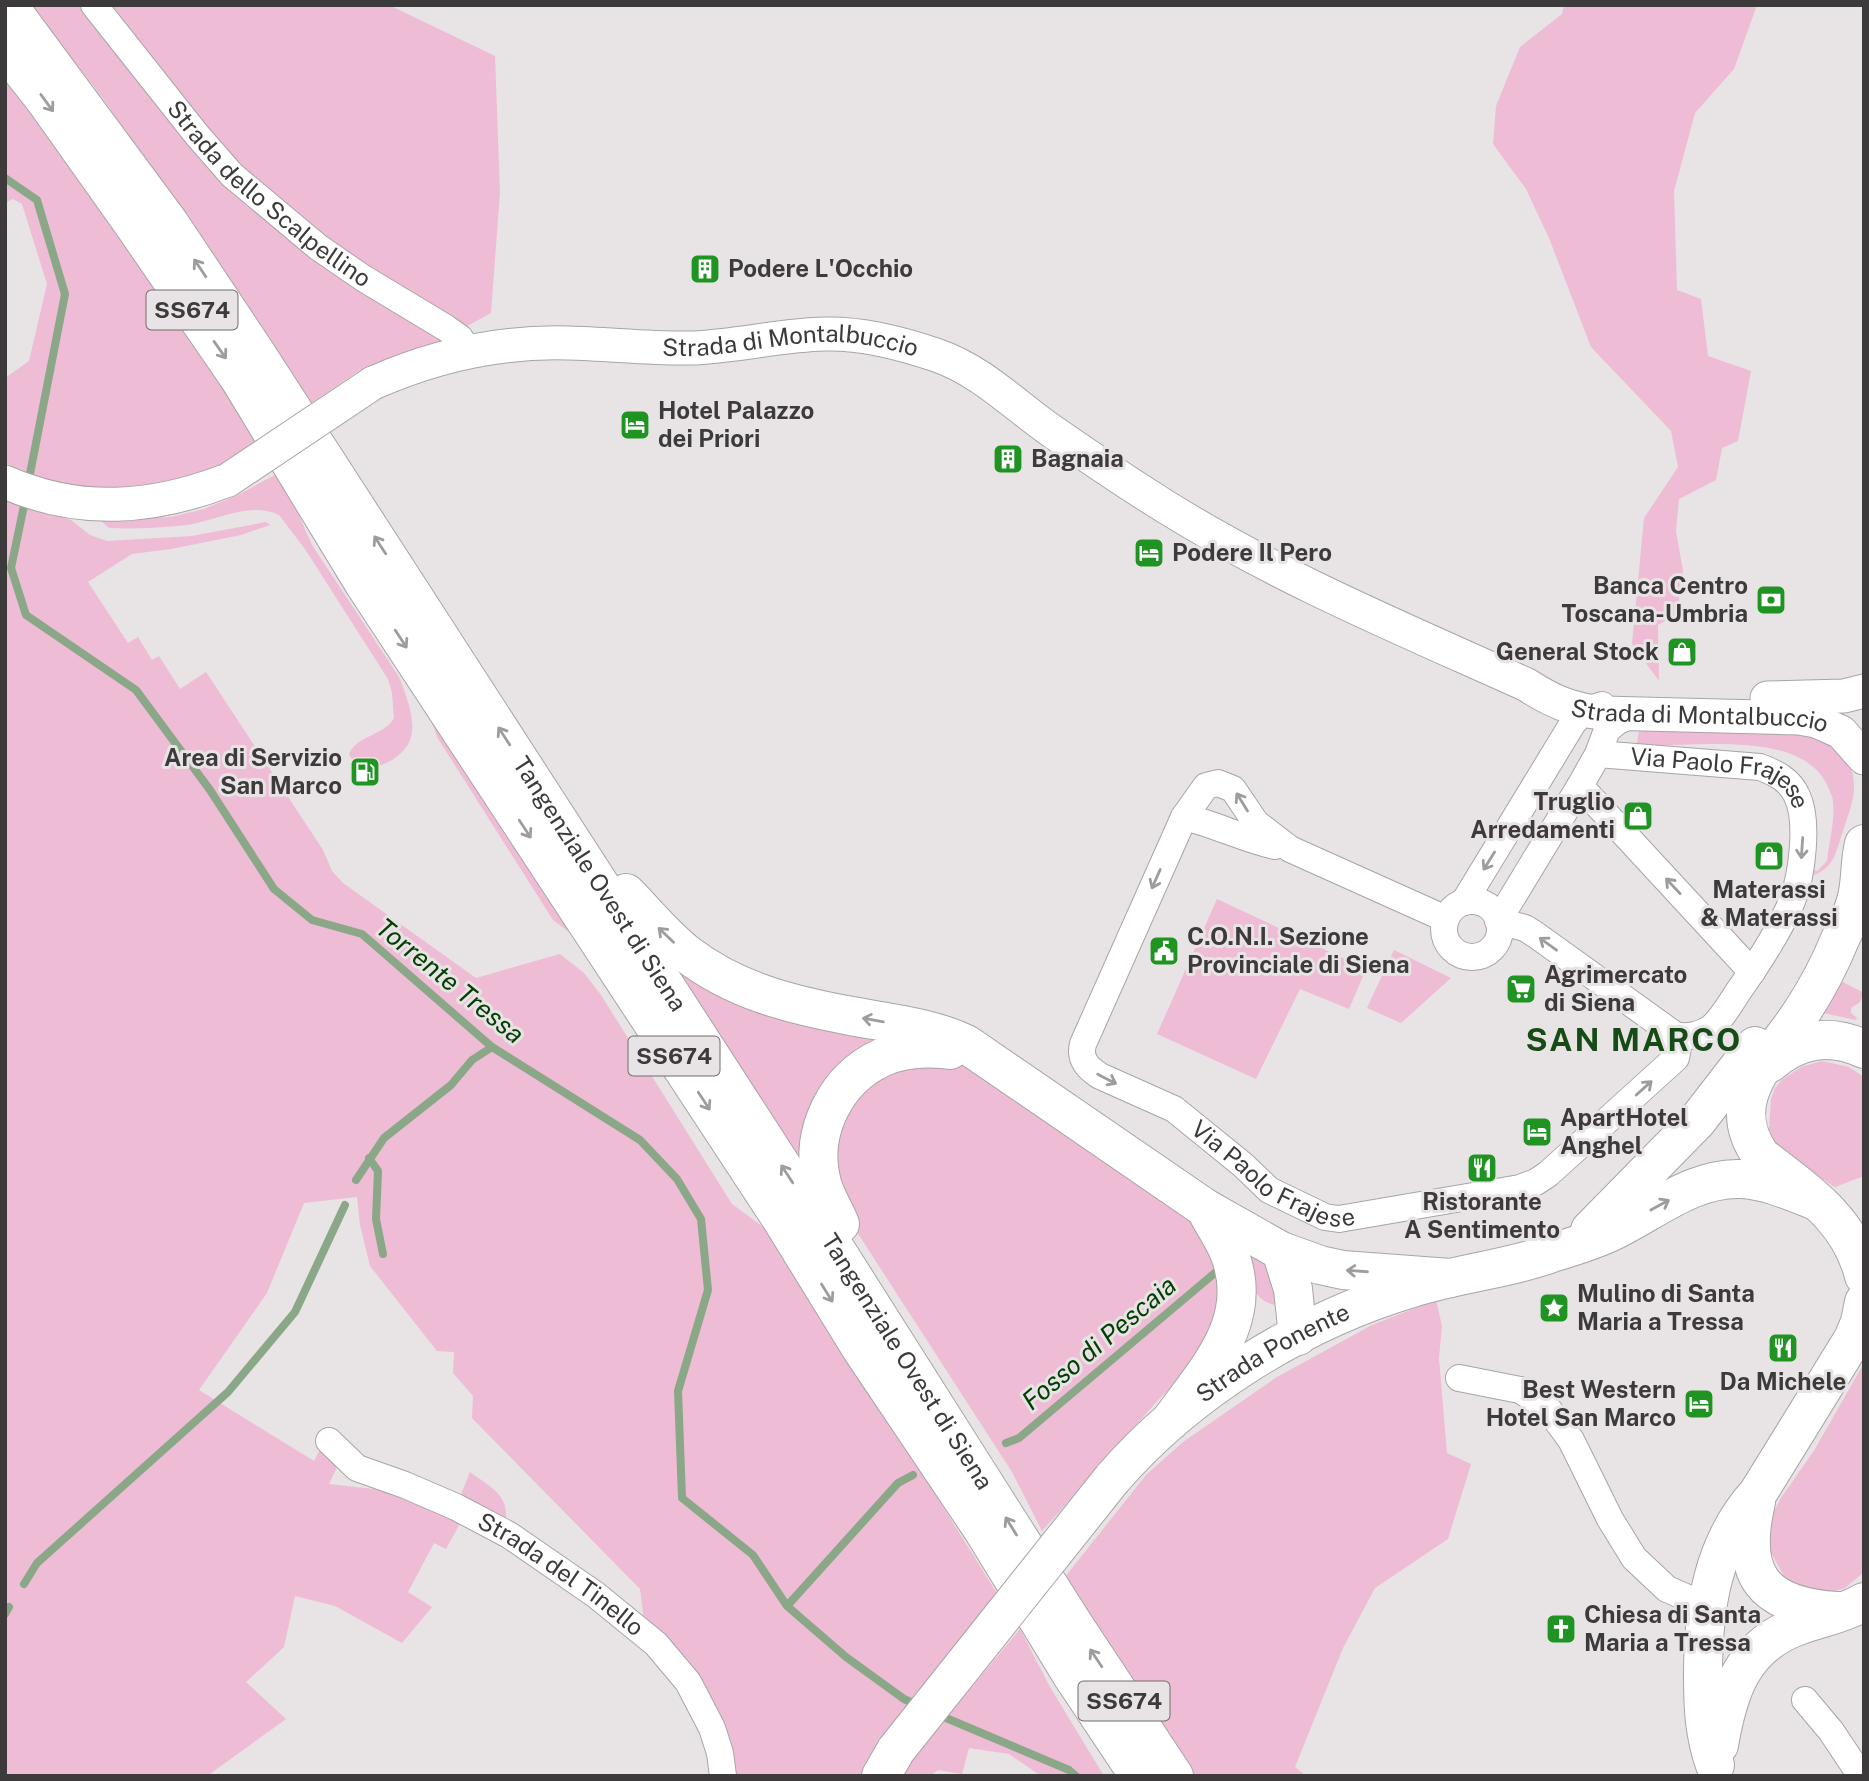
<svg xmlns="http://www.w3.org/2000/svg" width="1869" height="1781" viewBox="0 0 1869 1781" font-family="'Public Sans',sans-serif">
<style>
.green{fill:#eebcd4}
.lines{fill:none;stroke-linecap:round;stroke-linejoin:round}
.stream{stroke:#8aa888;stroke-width:8}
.minor-casing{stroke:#a9a4a7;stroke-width:28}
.tertiary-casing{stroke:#a9a4a7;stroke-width:35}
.primary-casing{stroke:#a9a4a7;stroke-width:40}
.trunk-casing{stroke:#a9a4a7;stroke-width:40}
.minor{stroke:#fff;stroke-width:26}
.tertiary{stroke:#fff;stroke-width:33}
.primary{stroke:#fff;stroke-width:38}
.trunk{stroke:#fff;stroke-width:38}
.tertiary-bridge-casing{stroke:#a9a4a7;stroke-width:35;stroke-linecap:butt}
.primary-bridge-casing{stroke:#a9a4a7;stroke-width:40;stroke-linecap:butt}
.tertiary-bridge{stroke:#fff;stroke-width:33}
.primary-bridge{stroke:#fff;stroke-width:38}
.oneway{stroke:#9e9c9d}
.labels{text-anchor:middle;stroke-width:6;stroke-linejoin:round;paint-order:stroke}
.shield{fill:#e8e3e5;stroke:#706d6e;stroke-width:2}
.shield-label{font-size:23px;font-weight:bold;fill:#3c3a3b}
.street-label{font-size:24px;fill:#3c3a3b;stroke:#e8e3e5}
.poi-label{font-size:24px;font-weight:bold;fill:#3c3a3b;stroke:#e8e3e5;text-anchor:start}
.water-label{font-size:26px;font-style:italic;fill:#003e01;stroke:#e8e3e5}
.district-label{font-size:32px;font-weight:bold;letter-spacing:2px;fill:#164b16;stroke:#e8e3e5}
</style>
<rect width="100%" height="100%" fill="#e8e3e5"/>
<path class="green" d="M30,5h359l106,51 5,136 -9,121 -55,30 -76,27 -50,34 -208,-307z
M1564,5h193l-23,64 -39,44 -21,78 3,99 24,9 7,57 43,15 -13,70 -16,7 -6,32 -37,19 -3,32 7,40 -6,43 -19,11 1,56 -27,-37 12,-126 34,-51 -7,-36 -80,-84 -42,-109 -23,-49 -33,-45 3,-38 24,-59 42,-33z
M5,82l26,22 228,337c-10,6 -20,14 -31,20 -49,27 -114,32 -167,22 -20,-4 -38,-12 -56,-20v-85l24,-17 18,-77 -25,-80 -9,-5 -8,4z
M280,472l32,73 87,132c7,18 18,44 11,63 -8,21 -48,41 -61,14 8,-19 35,-18 45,-36l-2,-25 -4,-14 -83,-130 -26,-34c-28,-14 -64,6 -92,10 -26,3 -52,4 -78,3l-9,-8 71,-3 33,-8 36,-15z
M5,500l66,20 19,15 17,6 85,-5 74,-14 4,3 -29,10 -70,14 -39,5 -44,28 40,61 10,-6 14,23 7,-4 21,33 26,-17 117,178 9,21 11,12 133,95 84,-24 24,19 17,22 131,209 41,30 225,361 -112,152 -26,29h-129l-87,-156 -4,-31 -168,-171 1,-22 -20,-23 1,-21 -17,-1 -67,-85 -10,-41 -3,-28 -53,6 -37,90 -68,97 115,71 6,-11 19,13 -10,21 72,8 62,26 -17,31 -12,-6 -26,49 24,15 -30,36 -67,-37 -40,-10 -11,51 -38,35 40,37 -79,57h-202z
M427,708l150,230 -24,-18 -116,-183z
M1639,731c34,0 68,0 101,0 43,0 113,-4 114,56 0,14 -6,28 -10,41 -8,22 -9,43 -35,48l-1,-7 9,2 10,-10c2,-18 8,-40 6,-59 0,-5 -3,-10 -5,-15 -22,-53 -116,-42 -163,-42l-2,7 -27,-3z
M1217,899l149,70 -17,40 -49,-20 -44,90 -99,-45z
M1394,950l57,28 -50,45 -34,-15z
M670,962l211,71 -73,140z
M1841,981l23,12 -4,9 -9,6v5l6,5 -1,2 -33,-7z
M955,1060l22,11 208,144 25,22 18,44 -19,70 -50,48 -117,132 -30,-59 -168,-260 -14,-42 13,-66 27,-30z
M1822,1061l27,6 15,10v99l-29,11 -55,-36 -11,-20 2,-32 4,-11 7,-8 19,-13z
M1241,1242l22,9 19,54c-33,2 -36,-39 -41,-63z
M1436,1300l6,26 -3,32 8,95 24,11 -23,75 -73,49 -32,60 -48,119 11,9h-112l-129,-199 81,-102 37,-33 94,-65 95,-52z
M1864,1363v209l-19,16 -15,4 -32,-5 -14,-11 -16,-29 3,-30 10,-19 34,-49z
M470,1472c20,15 39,22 36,50l-46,-25z
M1020,1629l30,58 54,89h-63l-32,-22 -40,-6 -7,26 -24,-4 -8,6h-26l10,-20z"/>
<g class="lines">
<path class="stream" d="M5,178l32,22 28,94 -37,190
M26,496l-15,72 15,47 110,75 74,100 64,99 38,31 50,14 130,113 148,93 37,39 24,40 7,71 -30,101 4,107 71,57 34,51 59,51 58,42 13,6
M369,1158l9,13 -2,48 7,35
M356,1180l28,-42 67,-53 21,-25 20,-13
M1006,1443l13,-5 197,-166
M24,1584l13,-21 191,-171 67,-80 50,-107
M787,1606l111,-123 15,-8
M5,1614l4,-7
M939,1715l130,55 7,6"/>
<g class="minor-casing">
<g id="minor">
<path id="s1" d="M94,5l103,130 35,40 86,72 45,31 83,50 14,10 9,14"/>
<path id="s2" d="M1598,754l162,13c16,6 30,13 37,29 12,25 5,80 -5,105 -13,31 -33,61 -52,88 -9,13 -17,29 -29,39 -10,7 -24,10 -36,7l-139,-100 -11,-7 -27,-7 82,-135 18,-32 9,-24 11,-9 19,-8"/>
<path d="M1580,786l172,186"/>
<path d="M1184,817c31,7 59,22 91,29"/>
<circle cx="1472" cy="929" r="28"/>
<path d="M1464,902l109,-179 11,-12 18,-6"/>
<path id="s3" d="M1446,919l-156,-70 -34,-26 -23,-34 -15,-6 -12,3 -22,31 -101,227c-4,15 4,24 17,32l74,33 69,56 26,25 56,27 14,2 181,-31 16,-6 12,-8 128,-116 2,-11 -3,-12"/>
<path d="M1459,1378l61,12 26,16 25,34 39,79 24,39 33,31 39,17"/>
<path id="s4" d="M329,1441l28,27 48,17 51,22 53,28 87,60 60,49 32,38 24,46 8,25 3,23"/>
<path d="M1805,1700l26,31 30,45"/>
</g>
</g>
<g class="tertiary-casing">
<g id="tertiary">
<path id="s5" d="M373,383c61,-27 128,-42 195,-40 42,1 84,6 126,5 44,-2 87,-13 131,-14 37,-1 76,9 111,21 47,16 80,52 120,79 36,25 73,50 110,73 114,71 239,123 361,178 26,17 46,25 76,28l196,5 17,3 25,11 23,26"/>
<path d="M5,482c75,33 148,27 223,-2"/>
<path d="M1767,698l77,-2 20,-5"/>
</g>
</g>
<g class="primary-casing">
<g id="primary">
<path d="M1864,844c-4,15 -3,32 -6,48 -2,15 -10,31 -17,45 -11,27 -24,52 -40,76 -28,44 -81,86 -40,143 44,35 89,62 103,120"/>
<path d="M1770,1063c28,-24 59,-30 94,-14"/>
<path d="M1590,1230l107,-109 58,-75"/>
<path id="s6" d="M1112,1479c76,-88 189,-158 300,-191 47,-15 97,-19 143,-36 20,-6 42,-13 60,-22 39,-19 79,-53 126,-51 25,1 52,13 75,22"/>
<path d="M1756,1502c-17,73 6,104 81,109"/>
<path d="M1719,1745c9,-53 23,-99 79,-119 22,-8 45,-12 66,-24"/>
<path d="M1715,1765c-11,-31 -12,-58 -12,-90 0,-67 9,-131 55,-182l95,-154 7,-17 4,-20"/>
<path d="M881,1776l15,-26"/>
</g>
</g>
<g class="trunk-casing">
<g id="trunk">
<path id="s7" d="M8,5l162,219 84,126 577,892 243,383 100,151"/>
<path d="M5,49l40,51 88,124 106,154 124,204 419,638 80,130 121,180 90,147 66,99"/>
<path d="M626,893c20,20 38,43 61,61 47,36 101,50 159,61 40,8 83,11 120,29l239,164 76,43 39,14 23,5 107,8"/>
<path d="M840,1224c-6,-15 -16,-29 -19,-45 -11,-48 15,-100 60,-121 21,-10 46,-11 69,-8"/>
<path d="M1281,1251l12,38 5,47"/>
<path d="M1171,1420c37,-52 86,-101 57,-170 -6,-14 -16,-28 -23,-42"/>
</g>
</g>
<use href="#minor" class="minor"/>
<use href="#tertiary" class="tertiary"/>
<use href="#primary" class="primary"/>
<use href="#trunk" class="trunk"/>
<g class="tertiary-bridge-casing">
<path id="tertiary-bridge" d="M228,480l145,-97"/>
</g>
<g class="primary-bridge-casing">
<path id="primary-bridge" d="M896,1750l216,-271"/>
</g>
<use href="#tertiary-bridge" class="tertiary-bridge"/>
<use href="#primary-bridge" class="primary-bridge"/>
</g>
<defs><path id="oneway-shaft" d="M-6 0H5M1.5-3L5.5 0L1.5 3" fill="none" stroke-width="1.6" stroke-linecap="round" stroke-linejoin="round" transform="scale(1.75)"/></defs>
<g class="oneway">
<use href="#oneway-shaft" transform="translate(47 103) rotate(54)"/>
<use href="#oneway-shaft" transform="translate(200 268) rotate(-124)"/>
<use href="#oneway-shaft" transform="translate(220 350) rotate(55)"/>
<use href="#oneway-shaft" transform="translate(380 545) rotate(-123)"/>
<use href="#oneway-shaft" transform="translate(401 639) rotate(57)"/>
<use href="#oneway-shaft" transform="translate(504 736) rotate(-123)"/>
<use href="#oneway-shaft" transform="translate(1242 802) rotate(-122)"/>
<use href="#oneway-shaft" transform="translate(525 829) rotate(57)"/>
<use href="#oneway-shaft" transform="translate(1802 848) rotate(94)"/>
<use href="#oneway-shaft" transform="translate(1489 861) rotate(122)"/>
<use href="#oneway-shaft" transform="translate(1156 879) rotate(114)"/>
<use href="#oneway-shaft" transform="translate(1673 886) rotate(-133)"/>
<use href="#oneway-shaft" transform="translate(666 935) rotate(-136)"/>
<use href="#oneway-shaft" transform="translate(1548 944) rotate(-144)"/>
<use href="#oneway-shaft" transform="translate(873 1020) rotate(-170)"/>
<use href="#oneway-shaft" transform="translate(1107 1079) rotate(27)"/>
<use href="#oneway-shaft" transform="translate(1644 1088) rotate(-42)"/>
<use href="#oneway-shaft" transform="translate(704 1101) rotate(57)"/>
<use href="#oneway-shaft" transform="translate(787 1174) rotate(-123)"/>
<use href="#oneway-shaft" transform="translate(1660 1205) rotate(-29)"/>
<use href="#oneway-shaft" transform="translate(1357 1271) rotate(-176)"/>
<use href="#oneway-shaft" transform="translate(827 1293) rotate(58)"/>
<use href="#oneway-shaft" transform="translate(1011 1526) rotate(-122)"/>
<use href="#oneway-shaft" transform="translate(1096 1658) rotate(-124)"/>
</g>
<defs>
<g id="building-square" transform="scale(1.575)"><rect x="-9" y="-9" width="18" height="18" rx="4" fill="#1f9422" stroke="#e8e3e5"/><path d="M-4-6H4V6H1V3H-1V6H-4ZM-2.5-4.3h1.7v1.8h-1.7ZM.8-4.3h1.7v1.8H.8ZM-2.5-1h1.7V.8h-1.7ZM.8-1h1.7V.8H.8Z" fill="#fff"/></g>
<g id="hotel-square" transform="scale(1.575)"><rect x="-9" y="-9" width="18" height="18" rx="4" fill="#1f9422" stroke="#e8e3e5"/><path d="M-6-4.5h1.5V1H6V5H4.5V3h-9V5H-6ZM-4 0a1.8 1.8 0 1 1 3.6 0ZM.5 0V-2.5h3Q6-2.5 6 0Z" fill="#fff"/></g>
<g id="bank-square" transform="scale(1.575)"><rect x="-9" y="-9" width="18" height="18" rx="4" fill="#1f9422" stroke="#e8e3e5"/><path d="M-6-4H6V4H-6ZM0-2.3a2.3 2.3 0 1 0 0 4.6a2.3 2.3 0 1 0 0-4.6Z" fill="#fff"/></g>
<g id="shop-square" transform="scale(1.575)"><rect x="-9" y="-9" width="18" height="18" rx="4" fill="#1f9422" stroke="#e8e3e5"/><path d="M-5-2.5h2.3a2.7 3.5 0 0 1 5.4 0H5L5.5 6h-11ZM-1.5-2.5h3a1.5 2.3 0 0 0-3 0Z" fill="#fff"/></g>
<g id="fuel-square" transform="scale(1.575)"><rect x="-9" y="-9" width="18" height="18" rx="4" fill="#1f9422" stroke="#e8e3e5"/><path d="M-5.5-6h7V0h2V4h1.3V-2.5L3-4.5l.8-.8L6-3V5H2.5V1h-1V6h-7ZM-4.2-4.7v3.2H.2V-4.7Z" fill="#fff"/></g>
<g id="civic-square" transform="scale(1.575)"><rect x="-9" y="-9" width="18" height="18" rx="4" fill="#1f9422" stroke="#e8e3e5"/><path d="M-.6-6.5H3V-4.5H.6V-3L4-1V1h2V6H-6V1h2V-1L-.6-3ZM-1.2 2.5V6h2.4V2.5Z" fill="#fff"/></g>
<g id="supermarket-square" transform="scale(1.575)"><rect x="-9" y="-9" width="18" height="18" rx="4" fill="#1f9422" stroke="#e8e3e5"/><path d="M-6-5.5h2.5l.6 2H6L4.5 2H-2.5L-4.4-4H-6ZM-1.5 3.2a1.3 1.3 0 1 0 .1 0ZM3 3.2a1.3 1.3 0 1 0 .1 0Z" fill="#fff"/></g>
<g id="restaurant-square" transform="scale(1.575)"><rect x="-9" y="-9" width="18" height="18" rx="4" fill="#1f9422" stroke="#e8e3e5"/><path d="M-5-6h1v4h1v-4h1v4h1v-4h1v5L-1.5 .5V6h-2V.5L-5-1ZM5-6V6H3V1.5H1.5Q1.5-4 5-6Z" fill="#fff"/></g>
<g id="sight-square" transform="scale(1.575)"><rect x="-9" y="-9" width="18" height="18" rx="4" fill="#1f9422" stroke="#e8e3e5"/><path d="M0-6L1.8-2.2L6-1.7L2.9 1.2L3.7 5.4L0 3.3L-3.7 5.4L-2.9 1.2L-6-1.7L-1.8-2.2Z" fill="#fff"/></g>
<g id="church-square" transform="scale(1.575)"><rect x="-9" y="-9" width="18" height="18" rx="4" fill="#1f9422" stroke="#e8e3e5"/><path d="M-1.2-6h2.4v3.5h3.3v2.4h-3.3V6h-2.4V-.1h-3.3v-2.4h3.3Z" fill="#fff"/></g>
</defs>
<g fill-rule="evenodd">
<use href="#building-square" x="705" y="269"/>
<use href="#hotel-square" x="635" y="425"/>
<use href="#building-square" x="1008" y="459"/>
<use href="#hotel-square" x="1149" y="553"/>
<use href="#bank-square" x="1771" y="600"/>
<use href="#shop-square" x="1682" y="652"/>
<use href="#fuel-square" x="365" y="772"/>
<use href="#shop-square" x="1638" y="816"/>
<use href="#shop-square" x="1769" y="856"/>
<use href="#civic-square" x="1164" y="951"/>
<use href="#supermarket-square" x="1521" y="989"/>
<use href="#hotel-square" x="1537" y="1132"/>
<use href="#restaurant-square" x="1482" y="1168"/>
<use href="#sight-square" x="1554" y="1308"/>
<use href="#restaurant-square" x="1783" y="1348"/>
<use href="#hotel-square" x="1699" y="1404"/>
<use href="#church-square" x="1561" y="1629"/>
</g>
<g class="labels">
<g class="shield">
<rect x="146.5" y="290.5" width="91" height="39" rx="5"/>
<rect x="628.5" y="1036.5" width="91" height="39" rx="5"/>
<rect x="1078.5" y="1681.5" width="91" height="39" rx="5"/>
</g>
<g class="shield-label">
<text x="192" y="318">SS674</text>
<text x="674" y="1064">SS674</text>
<text x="1124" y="1709">SS674</text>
</g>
<g class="street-label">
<text dy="8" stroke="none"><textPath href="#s1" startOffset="259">Strada dello Scalpellino</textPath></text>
<text dy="8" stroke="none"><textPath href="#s5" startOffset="424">Strada di Montalbuccio</textPath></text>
<text dy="8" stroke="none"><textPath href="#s5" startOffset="1430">Strada di Montalbuccio</textPath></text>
<text dy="8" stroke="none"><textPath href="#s2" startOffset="128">Via Paolo Frajese</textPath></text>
<text dy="8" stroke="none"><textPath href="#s7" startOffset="1060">Tangenziale Ovest di Siena</textPath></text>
<text dy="8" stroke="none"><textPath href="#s3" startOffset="812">Via Paolo Frajese</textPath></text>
<text dy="8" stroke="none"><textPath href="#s6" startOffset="206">Strada Ponente</textPath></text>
<text dy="8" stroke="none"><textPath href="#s7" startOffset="1628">Tangenziale Ovest di Siena</textPath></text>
<text dy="8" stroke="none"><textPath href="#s4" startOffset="270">Strada del Tinello</textPath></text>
</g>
<g class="poi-label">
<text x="728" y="277">Podere L'Occhio</text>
<text x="658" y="419">Hotel Palazzo<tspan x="658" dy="28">dei Priori</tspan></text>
<text x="1031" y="467">Bagnaia</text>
<text x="1172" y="561">Podere Il Pero</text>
<text x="1748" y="594" text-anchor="end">Banca Centro<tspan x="1748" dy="28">Toscana-Umbria</tspan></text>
<text x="1659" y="660" text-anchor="end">General Stock</text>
<text x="342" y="766" text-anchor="end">Area di Servizio<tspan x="342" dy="28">San Marco</tspan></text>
<text x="1615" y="810" text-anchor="end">Truglio<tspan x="1615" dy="28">Arredamenti</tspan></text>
<text x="1769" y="898" text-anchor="middle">Materassi<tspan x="1769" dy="28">&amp; Materassi</tspan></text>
<text x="1187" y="945">C.O.N.I. Sezione<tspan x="1187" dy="28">Provinciale di Siena</tspan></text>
<text x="1544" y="983">Agrimercato<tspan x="1544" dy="28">di Siena</tspan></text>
<text x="1560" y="1126">ApartHotel<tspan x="1560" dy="28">Anghel</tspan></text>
<text x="1482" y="1210" text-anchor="middle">Ristorante<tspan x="1482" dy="28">A Sentimento</tspan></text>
<text x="1577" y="1302">Mulino di Santa<tspan x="1577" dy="28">Maria a Tressa</tspan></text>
<text x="1783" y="1390" text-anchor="middle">Da Michele</text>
<text x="1676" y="1398" text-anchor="end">Best Western<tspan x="1676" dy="28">Hotel San Marco</tspan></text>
<text x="1584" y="1623">Chiesa di Santa<tspan x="1584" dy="28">Maria a Tressa</tspan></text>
</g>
<g class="water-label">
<text transform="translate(450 981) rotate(39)" y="9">Torrente Tressa</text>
<text transform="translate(1099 1343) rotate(-40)" y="9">Fosso di Pescaia</text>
</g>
<g class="district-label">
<text x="1634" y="1051">SAN MARCO</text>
</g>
</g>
<rect width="1869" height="1781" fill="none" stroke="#3c3a3b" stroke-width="14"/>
</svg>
